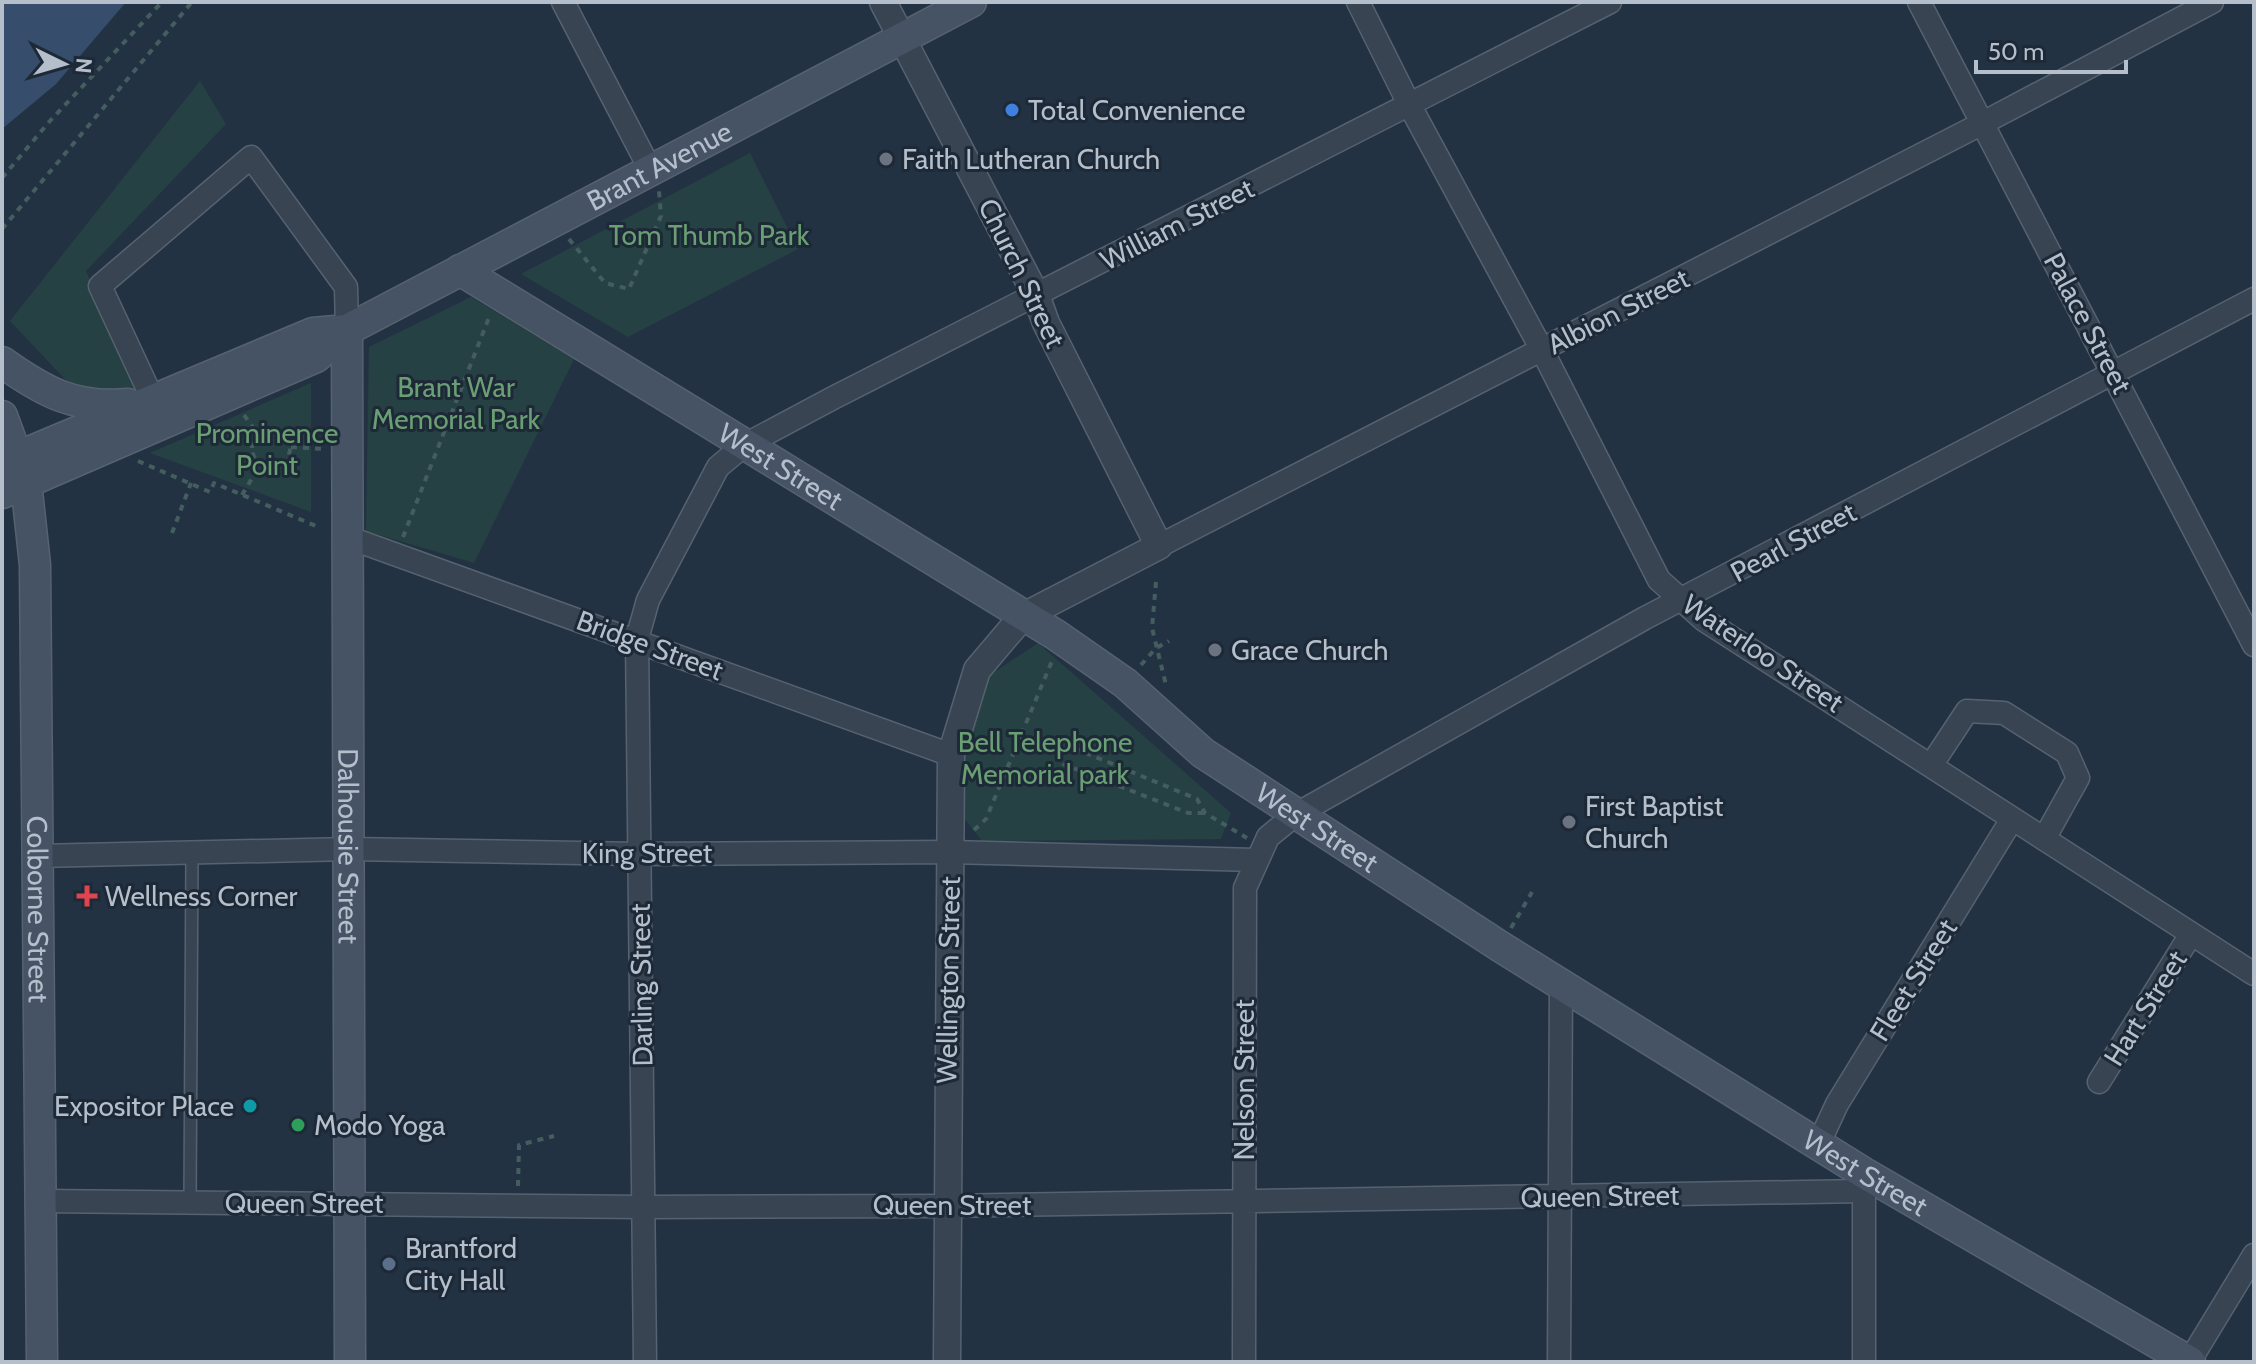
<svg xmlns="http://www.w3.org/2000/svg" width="2256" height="1364" viewBox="0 0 2256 1364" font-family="Cabin,sans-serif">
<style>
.green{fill:#264143}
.water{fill:#364e6b}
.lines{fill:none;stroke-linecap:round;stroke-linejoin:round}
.service-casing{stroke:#56626f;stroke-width:14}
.minor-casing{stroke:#56626f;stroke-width:25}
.tertiary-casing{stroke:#56626f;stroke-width:29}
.secondary-casing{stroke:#56626f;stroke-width:33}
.path{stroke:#445e60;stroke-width:4;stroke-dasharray:6 6;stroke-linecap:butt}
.service{stroke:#384452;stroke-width:11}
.minor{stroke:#384452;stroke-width:22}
.tertiary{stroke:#384452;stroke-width:26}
.secondary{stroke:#465365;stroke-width:30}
.shop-dot{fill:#3f7fe0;stroke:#1d2937;stroke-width:3}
.worship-dot{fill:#6b7280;stroke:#1d2937;stroke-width:3}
.health-dot{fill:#e0444e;stroke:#1d2937;stroke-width:3}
.culture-dot{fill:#0f9aa8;stroke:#1d2937;stroke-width:3}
.leisure-dot{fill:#2e9e5b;stroke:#1d2937;stroke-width:3}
.service-dot{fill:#5c6f8a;stroke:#1d2937;stroke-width:3}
.labels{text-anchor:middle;stroke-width:6;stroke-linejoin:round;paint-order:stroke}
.poi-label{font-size:28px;fill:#b5bfcc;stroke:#1d2937;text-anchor:start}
.street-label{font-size:28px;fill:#b5bfcc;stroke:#1d2937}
.park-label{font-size:28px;fill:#6a9f74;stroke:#1d2937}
</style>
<rect width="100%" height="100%" fill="#233243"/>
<path class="green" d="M200,81l26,43 -140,147 51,117 -33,13 -23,-5 -71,-75z
M750,153l48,96 -170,88 -107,-63z
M471,297l103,62 -100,204 -108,-32 3,-184z
M311,383v129l-161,-59z
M1038,643l193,170 -10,26 -239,2 -26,-33 5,-55 29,-78z"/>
<path class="water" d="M2,2h124l-70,82 -54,45z"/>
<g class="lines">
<g class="service-casing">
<path id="service" d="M190,1203l2,-350"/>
</g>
<g class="minor-casing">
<path id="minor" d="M563,2l88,169
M1358,2l52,104 132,244 117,230 45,40 550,354
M1919,2l335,643
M154,402l-54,-116 151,-129 95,130 1,43
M347,537l604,218
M1159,546l822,-422 231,-122
M1932,764l35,-53 37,2 63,40 11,25 -34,61
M37,856l313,-7 290,5 310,-2 306,8
M2099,1082l92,-148
M1819,1143l18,-39 175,-285
M1864,1178v184
M41,1201l602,6 303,-1 918,-15
M645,1362l-8,-723 11,-39 70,-133 25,-21 90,-48 777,-396
M1244,1362l1,-474 23,-51 27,-22 350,-197 609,-319
M1559,1362l2,-380
M2189,1362l65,-107"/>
</g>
<g class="tertiary-casing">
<path id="tertiary" d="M883,2l153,293 10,28 113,223 -137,71 -45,53 -26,85 -4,607"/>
</g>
<g class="secondary-casing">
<g id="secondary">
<path id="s1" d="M460,270l596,365 69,48 78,70 298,194 363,226 326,189"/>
<path id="s2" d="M347,330l3,1032"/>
<path d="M2,362c42,30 73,47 126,42"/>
<path id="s3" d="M2,416l24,66 9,83 7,797"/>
<path d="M3,463l310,-130 34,-3"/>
<path id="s4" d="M2,493l314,-136 31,-27 624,-328"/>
</g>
</g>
<path class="path" d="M2,178l47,-56 113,-120
M2,229l190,-227
M569,239l36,44 24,6 32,-73 -2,-25
M244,415l13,18
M252 448a19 19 0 1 1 38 0a19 19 0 1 1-38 0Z
M291,447l33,2
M138,461l72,31 4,-9 102,43
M242,495l18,-30
M172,533l19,-50
M403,537l87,-222
M1156,582l-4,46 14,57
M1141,665l15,-17 13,-7
M1020,737l38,16 11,-7 128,53 8,14 42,25
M1058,753l5,11 125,49h17
M974,830l12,-11 66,-158
M1511,928l21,-36
M518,1186l1,-41 35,-9"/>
<use href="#service" class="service"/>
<use href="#minor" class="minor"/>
<use href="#tertiary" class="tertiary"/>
<use href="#secondary" class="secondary"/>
</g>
<circle class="shop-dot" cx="1012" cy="110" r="8"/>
<g class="worship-dot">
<circle cx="886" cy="159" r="8"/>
<circle cx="1215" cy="650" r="8"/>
<circle cx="1569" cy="822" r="8"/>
</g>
<path class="health-dot" d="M83 884h8v8h8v8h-8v8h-8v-8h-8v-8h8z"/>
<circle class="culture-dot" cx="250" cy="1106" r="8"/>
<circle class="leisure-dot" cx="298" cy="1125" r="8"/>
<circle class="service-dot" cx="389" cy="1264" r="8"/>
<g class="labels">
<g class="poi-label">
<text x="1028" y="120">Total Convenience</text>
<text x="902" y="169">Faith Lutheran Church</text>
<text x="1231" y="660">Grace Church</text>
<text x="1585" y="816">First Baptist<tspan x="1585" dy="32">Church</tspan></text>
<text x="105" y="906">Wellness Corner</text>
<text x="234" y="1116" text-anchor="end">Expositor Place</text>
<text x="314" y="1135">Modo Yoga</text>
<text x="405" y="1258">Brantford<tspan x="405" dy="32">City Hall</tspan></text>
</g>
<g class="street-label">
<text dy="10" stroke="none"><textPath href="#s4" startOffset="736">Brant Avenue</textPath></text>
<text transform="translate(1177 224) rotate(-27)" y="10">William Street</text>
<text transform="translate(1022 273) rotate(64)" y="10">Church Street</text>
<text transform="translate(1618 311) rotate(-27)" y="10">Albion Street</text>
<text transform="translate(2088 323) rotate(62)" y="10">Palace Street</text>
<text dy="10" stroke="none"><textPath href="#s1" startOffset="376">West Street</textPath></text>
<text transform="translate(1793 542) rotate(-28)" y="10">Pearl Street</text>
<text transform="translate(650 645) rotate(20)" y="10">Bridge Street</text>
<text transform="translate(1763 653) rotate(34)" y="10">Waterloo Street</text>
<text dy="10" stroke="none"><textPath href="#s1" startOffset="1024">West Street</textPath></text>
<text dy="10" stroke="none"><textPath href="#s2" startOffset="516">Dalhousie Street</textPath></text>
<text x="647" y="863">King Street</text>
<text dy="10" stroke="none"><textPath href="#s3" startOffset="498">Colborne Street</textPath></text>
<text transform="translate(948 980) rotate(-89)" y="10">Wellington Street</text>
<text transform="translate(1913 980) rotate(-58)" y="10">Fleet Street</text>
<text transform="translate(641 985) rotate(-91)" y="10">Darling Street</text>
<text transform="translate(2145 1008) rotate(-58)" y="10">Hart Street</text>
<text transform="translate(1244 1080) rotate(-90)" y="10">Nelson Street</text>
<text dy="10" stroke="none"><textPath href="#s1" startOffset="1672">West Street</textPath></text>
<text transform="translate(1600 1196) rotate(-1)" y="10">Queen Street</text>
<text x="304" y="1213">Queen Street</text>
<text x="952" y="1215">Queen Street</text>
</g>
<g class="park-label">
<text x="709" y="245">Tom Thumb Park</text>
<text x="456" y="397">Brant War<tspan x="456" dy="32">Memorial Park</tspan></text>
<text x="267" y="443">Prominence<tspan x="267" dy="32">Point</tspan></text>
<text x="1045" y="752">Bell Telephone<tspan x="1045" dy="32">Memorial park</tspan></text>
</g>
</g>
<rect width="2256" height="1364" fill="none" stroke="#b5bfcc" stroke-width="8"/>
<g transform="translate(64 64) rotate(95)" stroke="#1d2937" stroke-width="6" paint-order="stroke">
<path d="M0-6L14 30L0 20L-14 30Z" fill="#b5bfcc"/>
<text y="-12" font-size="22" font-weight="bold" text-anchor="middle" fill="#b5bfcc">N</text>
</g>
<path d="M1976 60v12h150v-12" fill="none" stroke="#b5bfcc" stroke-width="4"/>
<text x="1988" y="60" font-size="24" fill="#b5bfcc" stroke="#1d2937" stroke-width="6" paint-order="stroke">50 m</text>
</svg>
